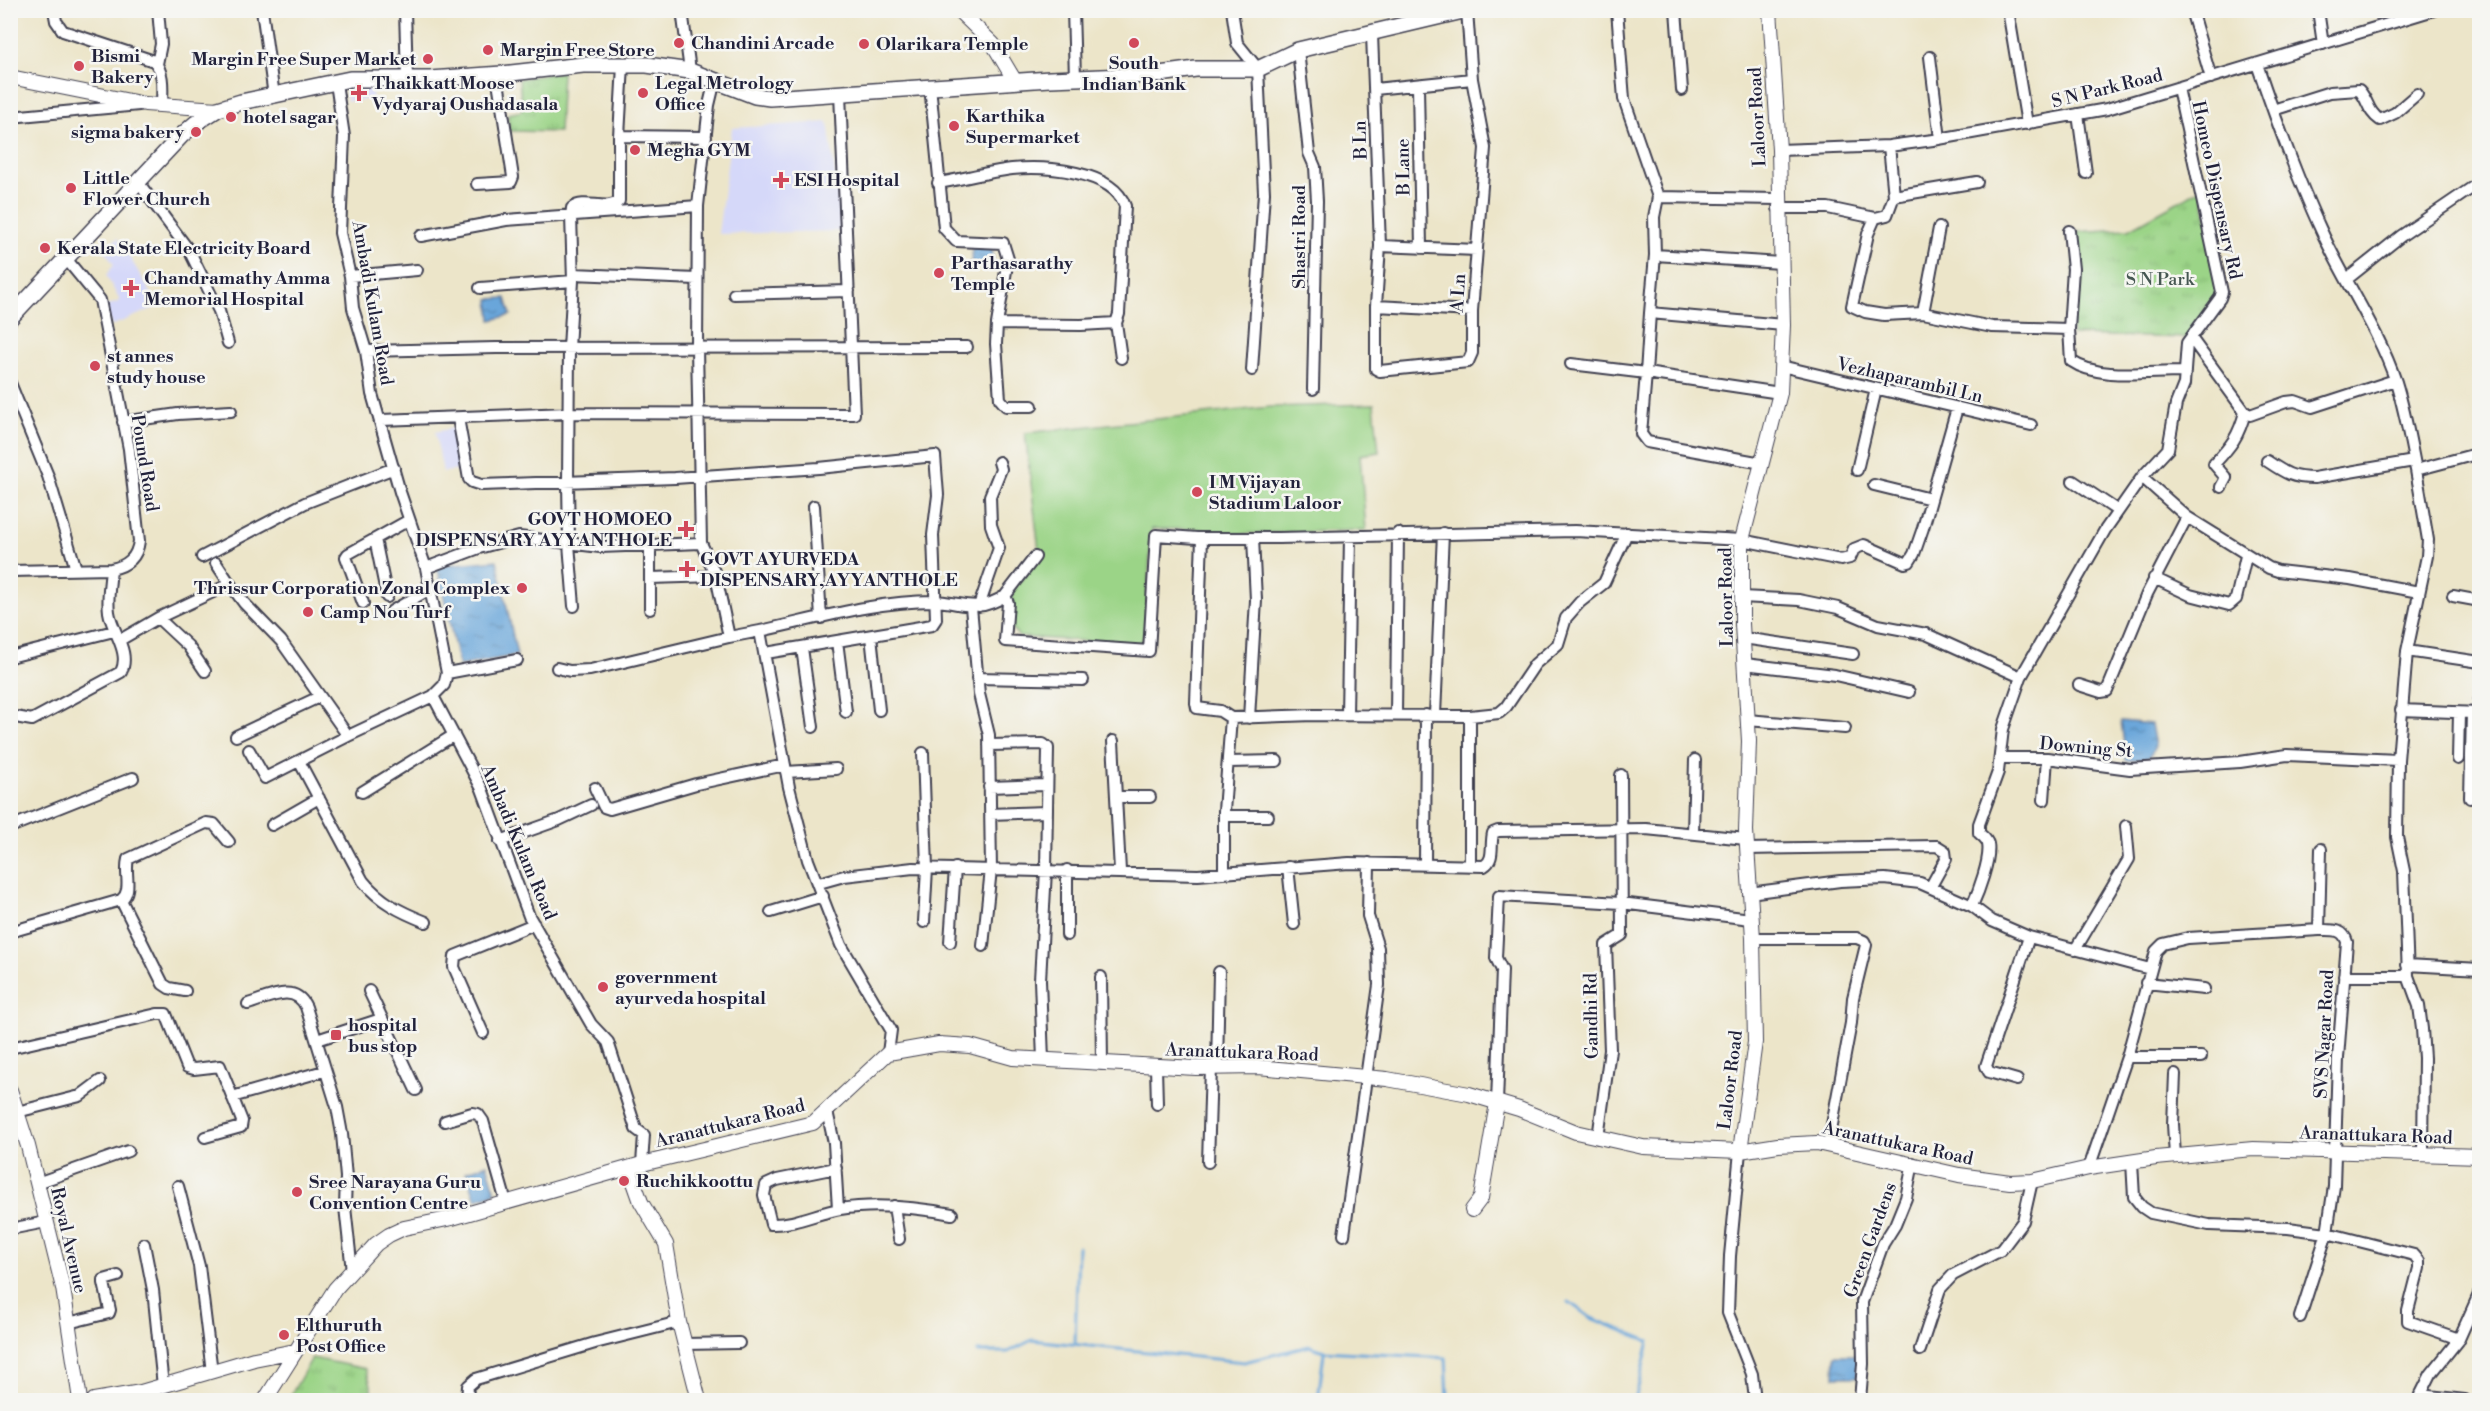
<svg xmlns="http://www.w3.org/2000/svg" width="2490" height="1411" viewBox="0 0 2490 1411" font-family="'Libre Bodoni',serif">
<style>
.built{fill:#d5d8f9}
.grass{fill:url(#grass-tufts);stroke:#5e7b61;stroke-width:1.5}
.garden{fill:#9bd487;stroke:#5e7b61;stroke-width:1.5}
.water{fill:url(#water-ripples);stroke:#46648a;stroke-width:1.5}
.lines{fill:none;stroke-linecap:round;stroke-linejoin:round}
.stream{stroke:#69a6da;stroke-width:3}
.street-casing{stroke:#403f50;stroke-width:14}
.secondary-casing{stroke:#403f50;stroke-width:16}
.primary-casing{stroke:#403f50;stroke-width:18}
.street{stroke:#fff;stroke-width:10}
.secondary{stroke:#fff;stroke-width:14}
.primary{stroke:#fff;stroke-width:15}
.poi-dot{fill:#d1495b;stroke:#f6f6f2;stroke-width:2}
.labels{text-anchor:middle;stroke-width:5;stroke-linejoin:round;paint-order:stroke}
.poi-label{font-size:18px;font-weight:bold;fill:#22223b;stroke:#f6f6f2;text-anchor:start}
.street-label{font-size:18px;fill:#22223b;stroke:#f6f6f2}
.park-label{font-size:18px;fill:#465752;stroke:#f6f6f2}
</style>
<defs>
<pattern id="grass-tufts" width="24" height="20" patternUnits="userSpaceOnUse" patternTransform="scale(1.5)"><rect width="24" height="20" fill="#9bd487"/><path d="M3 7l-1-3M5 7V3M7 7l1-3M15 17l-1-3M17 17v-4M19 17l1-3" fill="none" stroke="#85b675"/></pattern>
<pattern id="water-ripples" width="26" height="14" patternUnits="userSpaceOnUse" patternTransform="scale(1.5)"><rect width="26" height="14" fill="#69a6da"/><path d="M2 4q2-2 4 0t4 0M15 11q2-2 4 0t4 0" fill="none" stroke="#5687b2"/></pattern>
</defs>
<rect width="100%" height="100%" fill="#f6f6f2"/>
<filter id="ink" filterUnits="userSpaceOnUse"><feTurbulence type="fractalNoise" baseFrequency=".0167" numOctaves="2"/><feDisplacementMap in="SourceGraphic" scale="12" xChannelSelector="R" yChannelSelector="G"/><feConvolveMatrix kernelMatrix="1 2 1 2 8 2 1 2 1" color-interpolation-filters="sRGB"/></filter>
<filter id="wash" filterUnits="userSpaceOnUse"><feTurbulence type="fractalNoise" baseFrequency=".008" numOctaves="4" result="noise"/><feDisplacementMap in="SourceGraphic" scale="24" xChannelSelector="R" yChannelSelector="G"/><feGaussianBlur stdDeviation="1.35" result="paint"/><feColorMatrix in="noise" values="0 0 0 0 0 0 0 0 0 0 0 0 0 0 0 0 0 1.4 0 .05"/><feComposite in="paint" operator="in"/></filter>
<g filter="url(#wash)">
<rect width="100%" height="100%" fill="#ece5c9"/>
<path class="built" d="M370,85l3,14 -26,2 -1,-14z
M828,122l15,109 -125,3 14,-106z
M118,238l41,68 -48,20 -6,-19 15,-6 -14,-26 8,-10 -11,-17z
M453,428l9,42 -19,2 -8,-40z"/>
<path class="grass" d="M562,72l-3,60 -50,-1 -1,-17 14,-3 -3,-32z
M2201,189l21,103 -31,46 -119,-3 3,-103 54,-3z
M312,1358l54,11 5,16v15h-83z"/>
<path class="garden" d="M1374,404l5,48 -19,3 6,75 -130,4 -42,-5h-42l-8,110 -7,5 -118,-7 -7,-9v-38l28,-31 -15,-126 246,-26z"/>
<path class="water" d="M973,247l19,1 1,17 -22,-3z
M506,298l5,17 -20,5 -2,-21z
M497,560l20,95 -58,11 -22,-100z
M2121,721l30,3 4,22 -6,12 -23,3z
M487,1164l9,29 -20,6 -10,-27z
M1835,1355h23l-1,22h-23z"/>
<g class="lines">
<path class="stream" d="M1569,1302l22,16 58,23 -14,59
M1075,1344l3,-97
M977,1352h31l24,-12 212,22 66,-16 14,5 122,7 2,42
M1318,1400l6,-48"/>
</g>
</g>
<g filter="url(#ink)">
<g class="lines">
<g class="street-casing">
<path id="street" d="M54,10l2,11 7,10 91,30c11,12 8,30 8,45
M262,10l12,86
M405,10l2,69
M682,10l8,61
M1073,10l2,68
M1232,10l5,33 21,26 6,124 -12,177
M1617,10l7,89 34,98
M1676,10l6,80
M2008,10l19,114
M2191,10l20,68
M2318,10l5,34
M1372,34l8,212 -4,60v63l4,2 88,-9 4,-9v-42l13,-163 -13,-69 -5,-69
M1298,50l11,103 6,14 2,34 -4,188
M1930,57l10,82
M157,64l4,-20 -3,-34
M2257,64c19,56 39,112 64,166 23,51 57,98 75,152 9,29 14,58 20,88
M623,65l-4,71 87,1
M715,80l-6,25 -11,101 -1,142 4,195 15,33 13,61 31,-6 29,156 19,73 33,85 50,85 -3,23
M930,86l14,142 12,13 47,2 5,16 -11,65 84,1 35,-2 3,-9 6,-108c-12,-36 -81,-40 -113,-37 -25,3 -50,10 -74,14
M1418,86l3,162
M1375,89l97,-10
M2273,110l57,-18 29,-2c10,11 8,21 21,30l15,-7 22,-19
M2078,114l8,59
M10,117l129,-12
M1779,150l110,-4 44,-6 174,-31 327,-99
M138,182l52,70 29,59 9,32
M477,184l34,-2 2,-5 -16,-102
M1894,196l83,-14
M1778,199l-120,-2 -4,20 1,38 126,8
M1778,208h50l47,10 12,-3 7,-19 -5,-50
M1875,218l-7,16 -16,72 13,6 19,3 39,-2 69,14 77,2 4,-60 -4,-38
M421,236l85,-16 192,-14
M1380,246l97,4
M1655,255l-5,58 133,12
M573,274l124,5
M350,276l67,-6
M2347,279l54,-43 72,-49
M480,288l93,-7
M734,294l115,-3
M1376,306l96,5
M1923,313l16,-85
M1116,323l5,35
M997,324l-1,20 4,55 6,7h26
M2069,329l2,32c29,20 80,10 114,11
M2191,338l54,74 5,3 36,-13 9,-1 17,6 83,-27
M366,351l130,-3 471,-1
M1571,364l75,9 4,-60
M1781,366l250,59
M10,383l38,93 28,93
M458,418l11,61 3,3 9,3 194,-7 144,-10 116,-12 3,39 -5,40 3,84 -4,6 -166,28
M381,420l188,-7 285,1 -14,-320
M123,422l55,-8 53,-3
M2267,461c18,12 25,17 47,17l100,-17
M1762,463l-115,-21 -6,-8 5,-61 134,20
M1857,470l19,-81
M2142,477l45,40 82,51 9,3 72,8 69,13
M2073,481l45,30
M1874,485l57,14
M2221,487l5,-9 -12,-14c17,-18 25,-28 31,-52
M814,506l7,112
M1202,538l-6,165 1,5 23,3 11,7 83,-3 156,1 29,-3 7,-6 29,-43 23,-20 8,-26 14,-16 24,-19 23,-50
M375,539l12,58
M650,546v63
M202,557l103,-54 89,-35
M216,563l14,21
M426,568l53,-20 40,-11 81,10 101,-4
M10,571l101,-2c16,-3 26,-11 28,-28l-10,-92 -29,-149 -33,-40
M650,578l66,-2
M2154,578l36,17 39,10 7,-6 10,-43
M1005,596l30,-39
M2453,596l27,5
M1742,597l57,3 39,8 40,17 48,9 95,43
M363,603l-17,-46 2,-3 61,-34
M574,606l-5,-62 -1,-62 1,-134 4,-67 -2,-65 1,-8c13,-10 35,4 47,-7v-65
M979,606l20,-58 -8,-23 -1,-29 11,-27 -2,-7
M971,607l8,87 10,41 2,134 -8,77
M392,611l38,-22
M158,618l30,28 17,25
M760,631c56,-12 116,-30 173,-30 30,1 43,13 72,-5l3,7 -3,38 144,10 7,-116 41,3h82l296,-7 167,9 99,20 9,-2 4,-9 10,-4 41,18 4,-1 5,-8 9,-26 34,-120
M871,636l8,74
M1743,638l110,16
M120,640l38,-22 72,-34 14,19 37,38 67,95 85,-40 11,-11 3,-12 -21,-105 -26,-76 -28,-98 -6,-43 -13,-43 -3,-32 -10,-43 4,-97 -8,-53
M837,641l9,71
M802,648l11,79
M2407,651l73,11
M10,657l104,-26
M1745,664l90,11 74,17
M557,668l13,3 20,-1 139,-33
M447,673l70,-13
M977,678l106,2
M2079,685l22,7 6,-1 40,-97 40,-77
M433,696l49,93 47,127 62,108 17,18 28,87 8,6 -2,29
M2401,710l78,3
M2478,713l2,-16
M1347,715l3,-179
M1396,715l2,-182
M1435,715l8,-182
M10,716l22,4 89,-48c10,-20 -9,-40 -12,-60 -2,-14 1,-29 2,-43
M1249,718l7,-118 -3,-62
M1747,720l98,8
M236,736l83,-39
M1113,741l7,130
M989,745l54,-1 5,4 -2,122 -6,110 3,80
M249,750l16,28 83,-42
M923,753l4,115 -3,54
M2001,758h46l83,11 110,-7 47,-7 111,5
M2458,759l1,-46
M299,761l64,120c17,21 38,31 63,41
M1228,762l49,-1
M786,772l50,-3
M989,787l58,-2
M595,788l9,19 6,2 86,-25 89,-19
M362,792l92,-57
M1116,797h34
M2470,798l2,-85
M2044,800l3,-42
M990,814l57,-2
M1224,816h44
M272,825l47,-27
M10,827l123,-49
M1693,833l2,-73
M500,841l59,-21 32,-15
M1747,849l190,-3 8,5 1,8 -15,27
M1425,865l1,-150
M1470,866v-150
M1288,867l6,57
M1067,870v65
M1224,872v-61l7,-93
M819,883l25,-7 69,-8 285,7 151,-12 135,3c11,-6 6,-21 9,-33l5,-2 148,-2 100,10
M1749,893l91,-12 45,-2 35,4 52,23 20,15 37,16 121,32
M121,900l42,84 6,4 16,3
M1972,906c6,-13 19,-47 16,-62 -1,-5 -6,-8 -9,-11v-9l19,-52 5,-43 18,-52 84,-147 37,-53 26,-28 8,-45 8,-20 3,-41 33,-45 2,-6 -44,-204
M771,912l52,-16
M2319,930l2,-81
M10,932l111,-32c12,-9 3,-27 7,-41l78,-36 8,1 15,18
M1753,938h104l7,3 2,4 -13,53 -2,25 -23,123
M950,942l5,-74
M2075,950l54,-91 -3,-33
M2407,965l73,4
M2344,976h64
M1101,977l1,87
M2146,983l58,6
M369,991l47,99
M248,1004c20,-6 47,-22 58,3l31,100 5,27 4,43 -1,30 7,64
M483,1033l-29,-66 1,-11 79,-32
M317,1040l64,-21
M10,1048l147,-34h9l21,53 7,2 26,-3 22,55 -1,6 -36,10
M2127,1057h74
M1156,1067l1,37
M1217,1067l2,-95
M2175,1074l-2,50 2,32
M2017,1080l-28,-8 -3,-6 43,-129
M232,1097l92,-26
M1497,1103l5,-133 -6,-12 3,-62 122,7 130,16
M827,1111l7,32 4,66
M17,1112l63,-16 20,-15
M445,1121l27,-8 6,1 5,7 23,81
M1598,1138l12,-88 -4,-105 16,-10 -1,-160
M1740,1151l-10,105 -2,57 24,61 3,26
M2423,1154l1,-96 -2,-29 -3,-23 -11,-30 -4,-105 -7,-34 1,-77 9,-109 20,-95 1,-16 -12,-70 64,-17
M1208,1162l3,-95
M2132,1162l2,35 8,10 9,6 58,12 79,3 39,5 87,22 5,6v7l-11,43v10l51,18
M836,1168l-59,12 -11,5 -2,10 7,29c23,1 46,-11 69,-15 37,-6 75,-2 112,5
M2089,1168l38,-111 29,-106 7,-7 25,-6 131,-8c13,0 24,-2 28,12l-9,116 -4,128 -7,47 -27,84
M37,1183l91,-32
M178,1186l21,80 13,106
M894,1206l5,33
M10,1229l36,-7
M1344,1235l35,-250 -1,-37 -10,-32 1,-53
M144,1244l9,46 10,96
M68,1323l41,-10 1,-3 -6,-27v-3l14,-4
M684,1344l55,-1
M1920,1350l20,-61 13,-14 48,-25 22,-29 9,-40
M2420,1395l45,5
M467,1400l1,-14 8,-7 119,-36 84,-21
M1860,1400l3,-36 -1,-62 21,-58 12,-19 11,-27 7,-35
M2418,1400l13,-26 28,-35 21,-47"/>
</g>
<g class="secondary-casing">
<path id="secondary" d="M958,10l35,34 22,37
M10,77l135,27 73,5
M10,1090l18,56 35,142 17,112
M1740,1151l15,-109 -2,-104 -7,-107 3,-90 -7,-117v-84l38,-147 3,-68 -4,-175 -9,-140
M629,1168l12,34 25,42 13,78 20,78
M1472,1210l9,-12 16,-95
M94,1400l47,-8 113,-33 41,-8
M265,1400l70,-111 41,-45 13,-9 15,-7 48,-10 190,-54 171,-41 75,-70 51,-9 31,2 43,12 183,10 62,-1 129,12 82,15 50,15 57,23 67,15 97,4 38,-6 39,-2 142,32 51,7 22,-1 57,-13 67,-10 97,-9 227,7"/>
</g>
<g class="primary-casing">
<path id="primary" d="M10,318l171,-182 15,-13 22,-14 23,-7 109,-23h80l72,-5 81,-9h64l43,6 65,25 15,2 280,-19 102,-4 44,-6h62l40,-19 169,-40"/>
</g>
<use href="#street" class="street"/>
<use href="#secondary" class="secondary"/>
<use href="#primary" class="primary"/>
</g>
</g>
<g class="poi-dot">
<circle cx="679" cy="43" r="6"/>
<circle cx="1134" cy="43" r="6"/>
<circle cx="864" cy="44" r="6"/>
<circle cx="488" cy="50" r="6"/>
<circle cx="428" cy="59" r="6"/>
<circle cx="79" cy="66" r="6"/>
<path d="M356 84h6v6h6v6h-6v6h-6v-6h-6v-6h6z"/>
<circle cx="643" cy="93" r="6"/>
<circle cx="231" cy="117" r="6"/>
<circle cx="954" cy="126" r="6"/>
<circle cx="196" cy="132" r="6"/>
<circle cx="635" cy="150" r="6"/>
<path d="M778 171h6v6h6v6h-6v6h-6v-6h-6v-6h6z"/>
<circle cx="71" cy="188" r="6"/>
<circle cx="45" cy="248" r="6"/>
<circle cx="939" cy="273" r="6"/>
<path d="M128 279h6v6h6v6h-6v6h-6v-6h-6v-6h6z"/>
<circle cx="95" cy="366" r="6"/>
<circle cx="1197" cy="492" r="6"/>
<path d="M683 520h6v6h6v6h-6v6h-6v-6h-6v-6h6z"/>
<path d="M684 560h6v6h6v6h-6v6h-6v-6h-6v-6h6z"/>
<circle cx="522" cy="588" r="6"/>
<circle cx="308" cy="612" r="6"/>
<circle cx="603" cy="987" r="6"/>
<rect x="330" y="1029" width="12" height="12" rx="3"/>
<circle cx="624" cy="1181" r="6"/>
<circle cx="297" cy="1192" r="6"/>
<circle cx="284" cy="1335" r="6"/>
</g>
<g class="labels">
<g class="poi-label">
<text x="691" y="49">Chandini Arcade</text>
<text x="876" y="50">Olarikara Temple</text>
<text x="500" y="56">Margin Free Store</text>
<text x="91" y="62">Bismi<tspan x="91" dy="21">Bakery</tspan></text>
<text x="416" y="65" text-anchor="end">Margin Free Super Market</text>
<text x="1134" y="69" text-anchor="middle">South<tspan x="1134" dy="21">Indian Bank</tspan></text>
<text x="372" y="89">Thaikkatt Moose<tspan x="372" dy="21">Vydyaraj Oushadasala</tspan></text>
<text x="655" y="89">Legal Metrology<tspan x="655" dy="21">Office</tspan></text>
<text x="966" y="122">Karthika<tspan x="966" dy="21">Supermarket</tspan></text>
<text x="243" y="123">hotel sagar</text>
<text x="184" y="138" text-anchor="end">sigma bakery</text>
<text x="647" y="156">Megha GYM</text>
<text x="83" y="184">Little<tspan x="83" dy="21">Flower Church</tspan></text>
<text x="794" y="186">ESI Hospital</text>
<text x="57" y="254">Kerala State Electricity Board</text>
<text x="951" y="269">Parthasarathy<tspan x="951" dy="21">Temple</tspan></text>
<text x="144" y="284">Chandramathy Amma<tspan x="144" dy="21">Memorial Hospital</tspan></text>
<text x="107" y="362">st annes<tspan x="107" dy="21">study house</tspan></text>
<text x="1209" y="488">I M Vijayan<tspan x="1209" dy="21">Stadium Laloor</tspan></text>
<text x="672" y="525" text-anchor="end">GOVT HOMOEO<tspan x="672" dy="21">DISPENSARY AYYANTHOLE</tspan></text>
<text x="700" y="565">GOVT AYURVEDA<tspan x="700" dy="21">DISPENSARY,AYYANTHOLE</tspan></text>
<text x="510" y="594" text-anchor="end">Thrissur Corporation Zonal Complex</text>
<text x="320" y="618">Camp Nou Turf</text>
<text x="615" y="983">government<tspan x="615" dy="21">ayurveda hospital</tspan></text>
<text x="348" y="1031">hospital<tspan x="348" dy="21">bus stop</tspan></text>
<text x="636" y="1187">Ruchikkoottu</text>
<text x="309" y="1188">Sree Narayana Guru<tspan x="309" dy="21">Convention Centre</tspan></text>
<text x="296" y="1331">Elthuruth<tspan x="296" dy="21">Post Office</tspan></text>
</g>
<g class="street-label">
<text transform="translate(2107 88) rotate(-14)" y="6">S N Park Road</text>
<text transform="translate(1757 117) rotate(-93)" y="6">Laloor Road</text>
<text transform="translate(1360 140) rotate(-92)" y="6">B Ln</text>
<text transform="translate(1403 167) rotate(-91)" y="6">B Lane</text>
<text transform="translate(2217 190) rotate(78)" y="6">Homeo Dispensary Rd</text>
<text transform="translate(1299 237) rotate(-90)" y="6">Shastri Road</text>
<text transform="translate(1458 293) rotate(-86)" y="6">A Ln</text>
<text transform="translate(373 303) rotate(80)" y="6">Ambadi Kulam Road</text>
<text transform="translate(1910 380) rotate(13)" y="6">Vezhaparambil Ln</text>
<text transform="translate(145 463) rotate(81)" y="6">Pound Road</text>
<text transform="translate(1726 597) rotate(-91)" y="6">Laloor Road</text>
<text transform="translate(2086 747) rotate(5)" y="6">Downing St</text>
<text transform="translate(519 842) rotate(67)" y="6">Ambadi Kulam Road</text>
<text transform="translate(1591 1016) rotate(-91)" y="6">Gandhi Rd</text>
<text transform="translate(2324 1034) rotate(-87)" y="6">SVS Nagar Road</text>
<text transform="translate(1242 1052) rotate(2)" y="6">Aranattukara Road</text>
<text transform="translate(1730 1080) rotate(-83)" y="6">Laloor Road</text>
<text transform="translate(730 1123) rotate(-14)" y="6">Aranattukara Road</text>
<text transform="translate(2376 1135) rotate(2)" y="6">Aranattukara Road</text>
<text transform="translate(1898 1143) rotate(12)" y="6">Aranattukara Road</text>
<text transform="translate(69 1240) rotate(77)" y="6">Royal Avenue</text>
<text transform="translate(1870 1240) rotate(-70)" y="6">Green Gardens</text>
</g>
<g class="park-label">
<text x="2160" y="285">S N Park</text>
</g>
</g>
<rect width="2490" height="1411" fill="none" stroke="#f6f6f2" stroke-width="36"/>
</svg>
